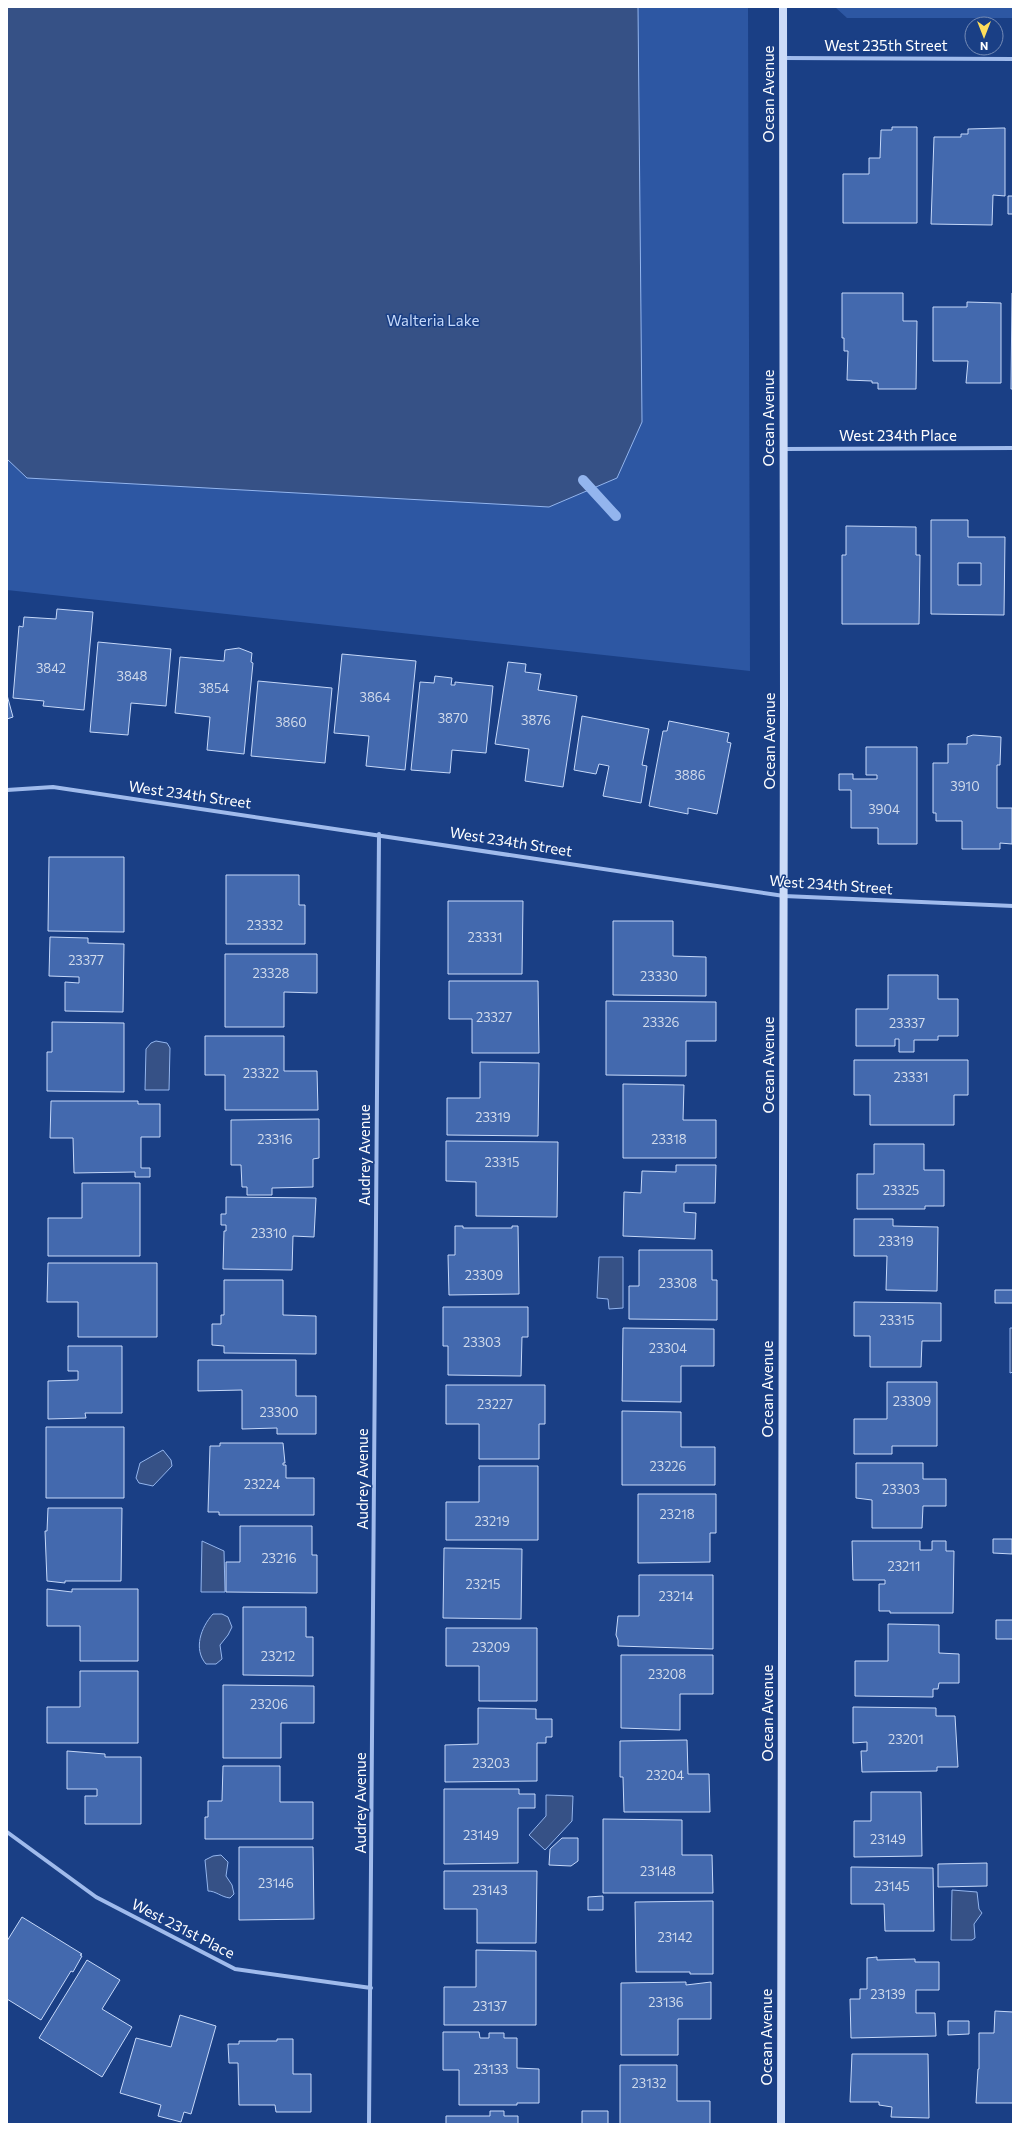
<svg xmlns="http://www.w3.org/2000/svg" width="1020" height="2131" viewBox="0 0 1020 2131" font-family="Commissioner,sans-serif">
<style>
.green{fill:#2d57a3}
.water{fill:#365186;stroke:#93b5ee}
.lines{fill:none;stroke-linecap:round;stroke-linejoin:round}
.stream{stroke:#93b5ee;stroke-width:10}
.building{fill:#4369ae;stroke:#c5d8f9;fill-rule:evenodd}
.street{stroke:#a0bbec;stroke-width:4}
.secondary{stroke:#ccdbf8;stroke-width:8}
.labels{text-anchor:middle;stroke-width:3;stroke-linejoin:round;paint-order:stroke}
.number-label{font-size:13px;fill:#d0daeb}
.street-label{font-size:15px;fill:#fff;stroke:#1a3f85}
.park-label{font-size:15px;fill:#c5d8f9;stroke:#1a3f85}
</style>
<rect width="100%" height="100%" fill="#1a3f85"/>
<path class="green" d="M7,7h741l2,664 -743,-81z
M835,7h178v11h-166z"/>
<path class="water" d="M7,7h631l4,415 -25,56 -68,29 -522,-29 -20,-19z
M156,1041l11,2 3,5 -1,42h-24l1,-41 5,-6z
M599,1257h24v51l-14,1 -1,-10 -11,-1z
M1010,1328h3v44l-3,1z
M163,1450l8,10 1,6 -19,20 -14,-3 -3,-5 4,-15z
M202,1541l22,10 1,41h-24z
M213,1614h9l6,3 4,10 -4,8 -8,10 2,14 -6,5h-10c-13,-15 -5,-37 7,-50z
M546,1795l27,1 -1,25 -27,29 -16,-15 17,-19z
M221,1855l7,7 -2,14 6,9 2,9 -4,4c-9,-1 -14,-7 -22,-7l-3,-31 8,-4z
M952,1890l25,2 2,17 3,4 -8,11 1,14 -3,2h-21z"/>
<g class="lines">
<path class="stream" d="M583,480l33,36"/>
</g>
<path class="building" d="M892,127h25v96h-74v-49h26v-16h11l1,-28h11z
M1002,128h3v68l-12,-1 -1,30 -61,-1 3,-87h27v-3h7v-5z
M1008,196h5v18h-5z
M842,293h61v28h14l-1,68h-38v-6h-6v-2l-25,-1 1,-29h-4v-13h-2z
M1012,293h1v96h-2z
M967,302l34,1v80h-35l2,-22h-35v-54h34z
M931,520h37v17h37l-1,78 -73,-1zM958,563h23v22h-23z
M846,526l70,1v28h4l-1,69h-77v-69h4z
M57,609l36,3 -9,98 -41,-4 1,-5 -31,-3 6,-72 4,1 1,-10 32,2z
M98,642l73,7 -5,57 -35,-3 -3,32 -38,-3z
M239,648l13,5 -1,9 2,1 -9,91 -37,-4 3,-33 -35,-4 5,-56 44,4 1,-11z
M342,654l74,7 -11,109 -39,-4 3,-30 -35,-3z
M508,662l18,2 -1,8 16,2 -3,16 39,6 -14,91 -38,-6 4,-32 -34,-5z
M435,676l17,2 -1,7h4v-3l38,4 -7,67 -34,-3 -2,23 -39,-3 9,-88 14,1z
M258,681l74,7 -7,75 -74,-7z
M7,695l6,22 -6,2z
M582,716l67,13 -7,36 5,1 -6,37 -38,-7 6,-30 -10,-2 -3,10 -22,-4z
M669,721l60,12 -2,9 4,1 -14,71 -29,-6v6l-39,-8 14,-75h4z
M973,735l28,2 -1,28h-3v43h15v36l-12,-1v6h-38v-28h-26v-8h-3v-50h15v-19h19v-7z
M866,747h51v97h-39v-16h-27v-38h-12v-16h14v5h24v-4h-11z
M49,857h75v75l-76,-1z
M226,875h73v30h6v39h-79z
M448,901h75l-1,73h-74z
M613,921h60v35l33,1v39l-93,-1z
M50,937l38,1v5l36,1 -1,68 -58,-1v-29l14,1v-6l-30,-1z
M225,954h92v39l-33,-1v35h-59z
M888,975h50v24h20v37h-20v4h-24v12h-15v-13h-4v7h-39v-37h32z
M449,981h89l1,72h-67v-34h-23z
M606,1001l110,1v39h-30v35l-80,-1z
M52,1022l72,1v69l-77,-1v-39h5z
M205,1036h79v35h33l1,39h-93v-35h-20z
M854,1060h114v35h-14v30h-84v-30h-16z
M480,1062l59,1 -1,73 -91,-1v-37h33z
M623,1084l61,1 -1,35h33v38h-93z
M51,1101h87v3h22v33h-19v31h9v9h-15v-5l-61,1 -1,-35h-23z
M319,1119v39l-6,1v28l-41,1v7h-25v-8h-5l-1,-22h-10v-45z
M446,1141l112,1 -1,75 -81,-1v-34l-30,-1z
M874,1144h50v26h20v36h-19v3h-68v-35h17z
M676,1165h40l-1,38h-31v9l12,1 -1,26 -72,-3 1,-44 17,1 1,-22 34,1z
M82,1183h58v73h-92v-38h34z
M226,1197l90,1 -2,39 -21,-1 -1,34 -69,-1 1,-38h2v-6h-5v-11h5z
M854,1219h39v7l45,1 -1,64 -51,-1 1,-34h-33z
M455,1226h8v2h49v-2h6l1,68 -70,1 -1,-40h7z
M639,1250h73v30h5v40l-88,-1v-33h10z
M48,1263h109v74h-79v-35h-31z
M224,1280h59v35l33,1v38l-92,-1v-7l-12,-1v-21h9v-9h3z
M995,1290h18v13h-18z
M854,1302l87,1v38h-19l-1,26h-51v-31h-16z
M443,1307h85v30h-6l-1,39 -73,-1v-29h-5z
M623,1328l91,1v37h-33v36l-59,-1z
M68,1346h54v67h-37l1,5 -38,1v-38l30,-1v-9h-10z
M198,1360h98v36h20v38h-39v-6l-35,1v-39l-44,1z
M887,1382h50v64h-45v8h-38v-35h33z
M446,1385h99v39h-6v35h-60v-35h-33z
M622,1411l59,1v35h34v38h-93z
M46,1427h78v71h-78z
M220,1443h63l2,20h-2v2h3v13h28v37h-95v-3h-11l2,-66h10z
M856,1463h67v16h23v27h-23l-1,22h-50v-28l-16,-2z
M479,1466h59v74h-92v-38h33z
M638,1494h78v39h-6v29l-72,1z
M48,1508h74l-1,73h-56v2l-18,-2 -2,-50h2z
M240,1526h72v29h5v38l-91,-1v-30h14z
M993,1539h19v15l-19,-1z
M852,1541h68v9h12v-9h14v10h8l-1,62h-63v-2h-11v-27h6v-4h-32z
M444,1548l78,1 -1,70 -78,-1z
M639,1575h74v74l-95,-3v-6l-2,-5 2,-19h21z
M47,1589l25,3v-3h66v72h-58v-35h-33z
M243,1607h63v30h7v39l-70,-1z
M996,1620h17v19h-17z
M888,1624l51,1v28l20,1v29h-20l-1,6h-5v8l-78,-1v-35h33z
M446,1628h91v73h-58v-35h-33z
M621,1655h92v39h-33v36l-59,-2z
M80,1671h58v72h-91v-36h33z
M223,1685l91,1v37h-33v35h-58z
M853,1707l83,1v8h19l3,51h-21v4l-75,1 -1,-21h6v-9l-14,1z
M478,1708l58,1v10h16v18h-6v6h-9v38l-92,1v-37l33,-1z
M687,1740l1,34h21l1,38h-86l-1,-35h-3v-36z
M67,1751l38,3v3h36v67h-56v-28h12v-7h-30z
M223,1766h57v36h33v37h-108v-22h3v-16h14z
M444,1789h75v5h16v14h-17v55l-74,1z
M871,1792h50l1,64 -68,1v-36h17z
M603,1819l79,1v35h30l1,38h-110z
M562,1838h16v23l-7,5 -22,-1 1,-16z
M239,1847h74l1,72 -75,1z
M987,1863v23l-49,1v-23z
M851,1867l82,1 1,63h-49l-1,-27h-33z
M444,1871h93l-1,72h-59v-34h-33z
M603,1896v14h-15v-13z
M713,1901v73h-23v-2h-54l-1,-70z
M22,1917l60,37 -2,1 2,1 -9,16 -2,-1 -30,49 -34,-21v-58z
M476,1950l60,1v74h-92v-38h32z
M877,1957v3l38,-1v3h24v28h-23v23h19l1,23 -85,2 -1,-39h10v-10h7v-31z
M87,1960l33,20 -18,29 30,18 -30,50 -63,-39z
M686,1982v3l25,-3v37h-33v36h-57v-72z
M995,2011l18,1v91h-37l2,-34h1v-36h15z
M180,2015l36,11 -25,88 -7,-2 -3,10 -23,-6 3,-11 -41,-12 16,-55 35,9z
M948,2021h21v13l-21,1z
M443,2032h36l1,6h9v-5h15v5h13v30l22,1v34h-22v2h-58v-35h-16z
M277,2039h16v35h18v38h-35l-1,-7h-36l-1,-42h-9l-1,-19h11v-3h38z
M852,2054h76l1,64 -38,-1 1,-10 -13,-2v-3h-29z
M620,2065h57v36h33v23h-90z
M490,2111h14v5h14v8h-72v-8h44z
M582,2111h26v13h-26z"/>
<g class="lines">
<path class="street" d="M783,58l230,1
M784,449l229,-1
M7,790l46,-3 731,109 229,10
M7,1832l89,65 139,72 136,19
M369,2124l10,-1290"/>
<path class="secondary" d="M781,2124l3,-1420 -1,-697"/>
</g>
<g class="labels">
<g class="number-label">
<text x="51" y="673">3842</text>
<text x="132" y="681">3848</text>
<text x="214" y="693">3854</text>
<text x="375" y="702">3864</text>
<text x="453" y="723">3870</text>
<text x="536" y="725">3876</text>
<text x="291" y="727">3860</text>
<text x="690" y="780">3886</text>
<text x="965" y="791">3910</text>
<text x="884" y="814">3904</text>
<text x="265" y="930">23332</text>
<text x="485" y="942">23331</text>
<text x="86" y="965">23377</text>
<text x="271" y="978">23328</text>
<text x="659" y="981">23330</text>
<text x="494" y="1022">23327</text>
<text x="661" y="1027">23326</text>
<text x="907" y="1028">23337</text>
<text x="261" y="1078">23322</text>
<text x="911" y="1082">23331</text>
<text x="493" y="1122">23319</text>
<text x="275" y="1144">23316</text>
<text x="669" y="1144">23318</text>
<text x="502" y="1167">23315</text>
<text x="901" y="1195">23325</text>
<text x="269" y="1238">23310</text>
<text x="896" y="1246">23319</text>
<text x="484" y="1280">23309</text>
<text x="678" y="1288">23308</text>
<text x="897" y="1325">23315</text>
<text x="482" y="1347">23303</text>
<text x="668" y="1353">23304</text>
<text x="912" y="1406">23309</text>
<text x="495" y="1409">23227</text>
<text x="279" y="1417">23300</text>
<text x="668" y="1471">23226</text>
<text x="262" y="1489">23224</text>
<text x="901" y="1494">23303</text>
<text x="677" y="1519">23218</text>
<text x="492" y="1526">23219</text>
<text x="279" y="1563">23216</text>
<text x="904" y="1571">23211</text>
<text x="483" y="1589">23215</text>
<text x="676" y="1601">23214</text>
<text x="491" y="1652">23209</text>
<text x="278" y="1661">23212</text>
<text x="667" y="1679">23208</text>
<text x="269" y="1709">23206</text>
<text x="906" y="1744">23201</text>
<text x="491" y="1768">23203</text>
<text x="665" y="1780">23204</text>
<text x="481" y="1840">23149</text>
<text x="888" y="1844">23149</text>
<text x="658" y="1876">23148</text>
<text x="276" y="1888">23146</text>
<text x="892" y="1891">23145</text>
<text x="490" y="1895">23143</text>
<text x="675" y="1942">23142</text>
<text x="888" y="1999">23139</text>
<text x="666" y="2007">23136</text>
<text x="490" y="2011">23137</text>
<text x="491" y="2074">23133</text>
<text x="649" y="2088">23132</text>
</g>
<g class="street-label">
<text x="886" y="51">West 235th Street</text>
<text transform="translate(769 94) rotate(-90)" y="5">Ocean Avenue</text>
<text transform="translate(769 418) rotate(-90)" y="5">Ocean Avenue</text>
<text x="898" y="441">West 234th Place</text>
<text transform="translate(770 741) rotate(-90)" y="5">Ocean Avenue</text>
<text transform="translate(190 795) rotate(8)" y="5">West 234th Street</text>
<text transform="translate(511 842) rotate(9)" y="5">West 234th Street</text>
<text transform="translate(831 885) rotate(4)" y="5">West 234th Street</text>
<text transform="translate(769 1065) rotate(-90)" y="5">Ocean Avenue</text>
<text transform="translate(365 1155) rotate(-90)" y="5">Audrey Avenue</text>
<text transform="translate(768 1389) rotate(-90)" y="5">Ocean Avenue</text>
<text transform="translate(363 1479) rotate(-90)" y="5">Audrey Avenue</text>
<text transform="translate(768 1713) rotate(-90)" y="5">Ocean Avenue</text>
<text transform="translate(361 1803) rotate(-90)" y="5">Audrey Avenue</text>
<text transform="translate(183 1929) rotate(27)" y="5">West 231st Place</text>
<text transform="translate(767 2037) rotate(-90)" y="5">Ocean Avenue</text>
</g>
<g class="park-label">
<text x="433" y="326">Walteria Lake</text>
</g>
</g>
<rect width="1020" height="2131" fill="none" stroke="#ffffff" stroke-width="16"/>
<g transform="translate(984 36) rotate(180)"><circle r="19" fill="#1a3f85" stroke="#768cb6"/>
<path d="M0-3L7 15L0 10L-7 15Z" fill="#fede5c"/>
<text y="-6" font-size="11" font-weight="bold" text-anchor="middle" fill="#ffffff">N</text>
</g>
</svg>
